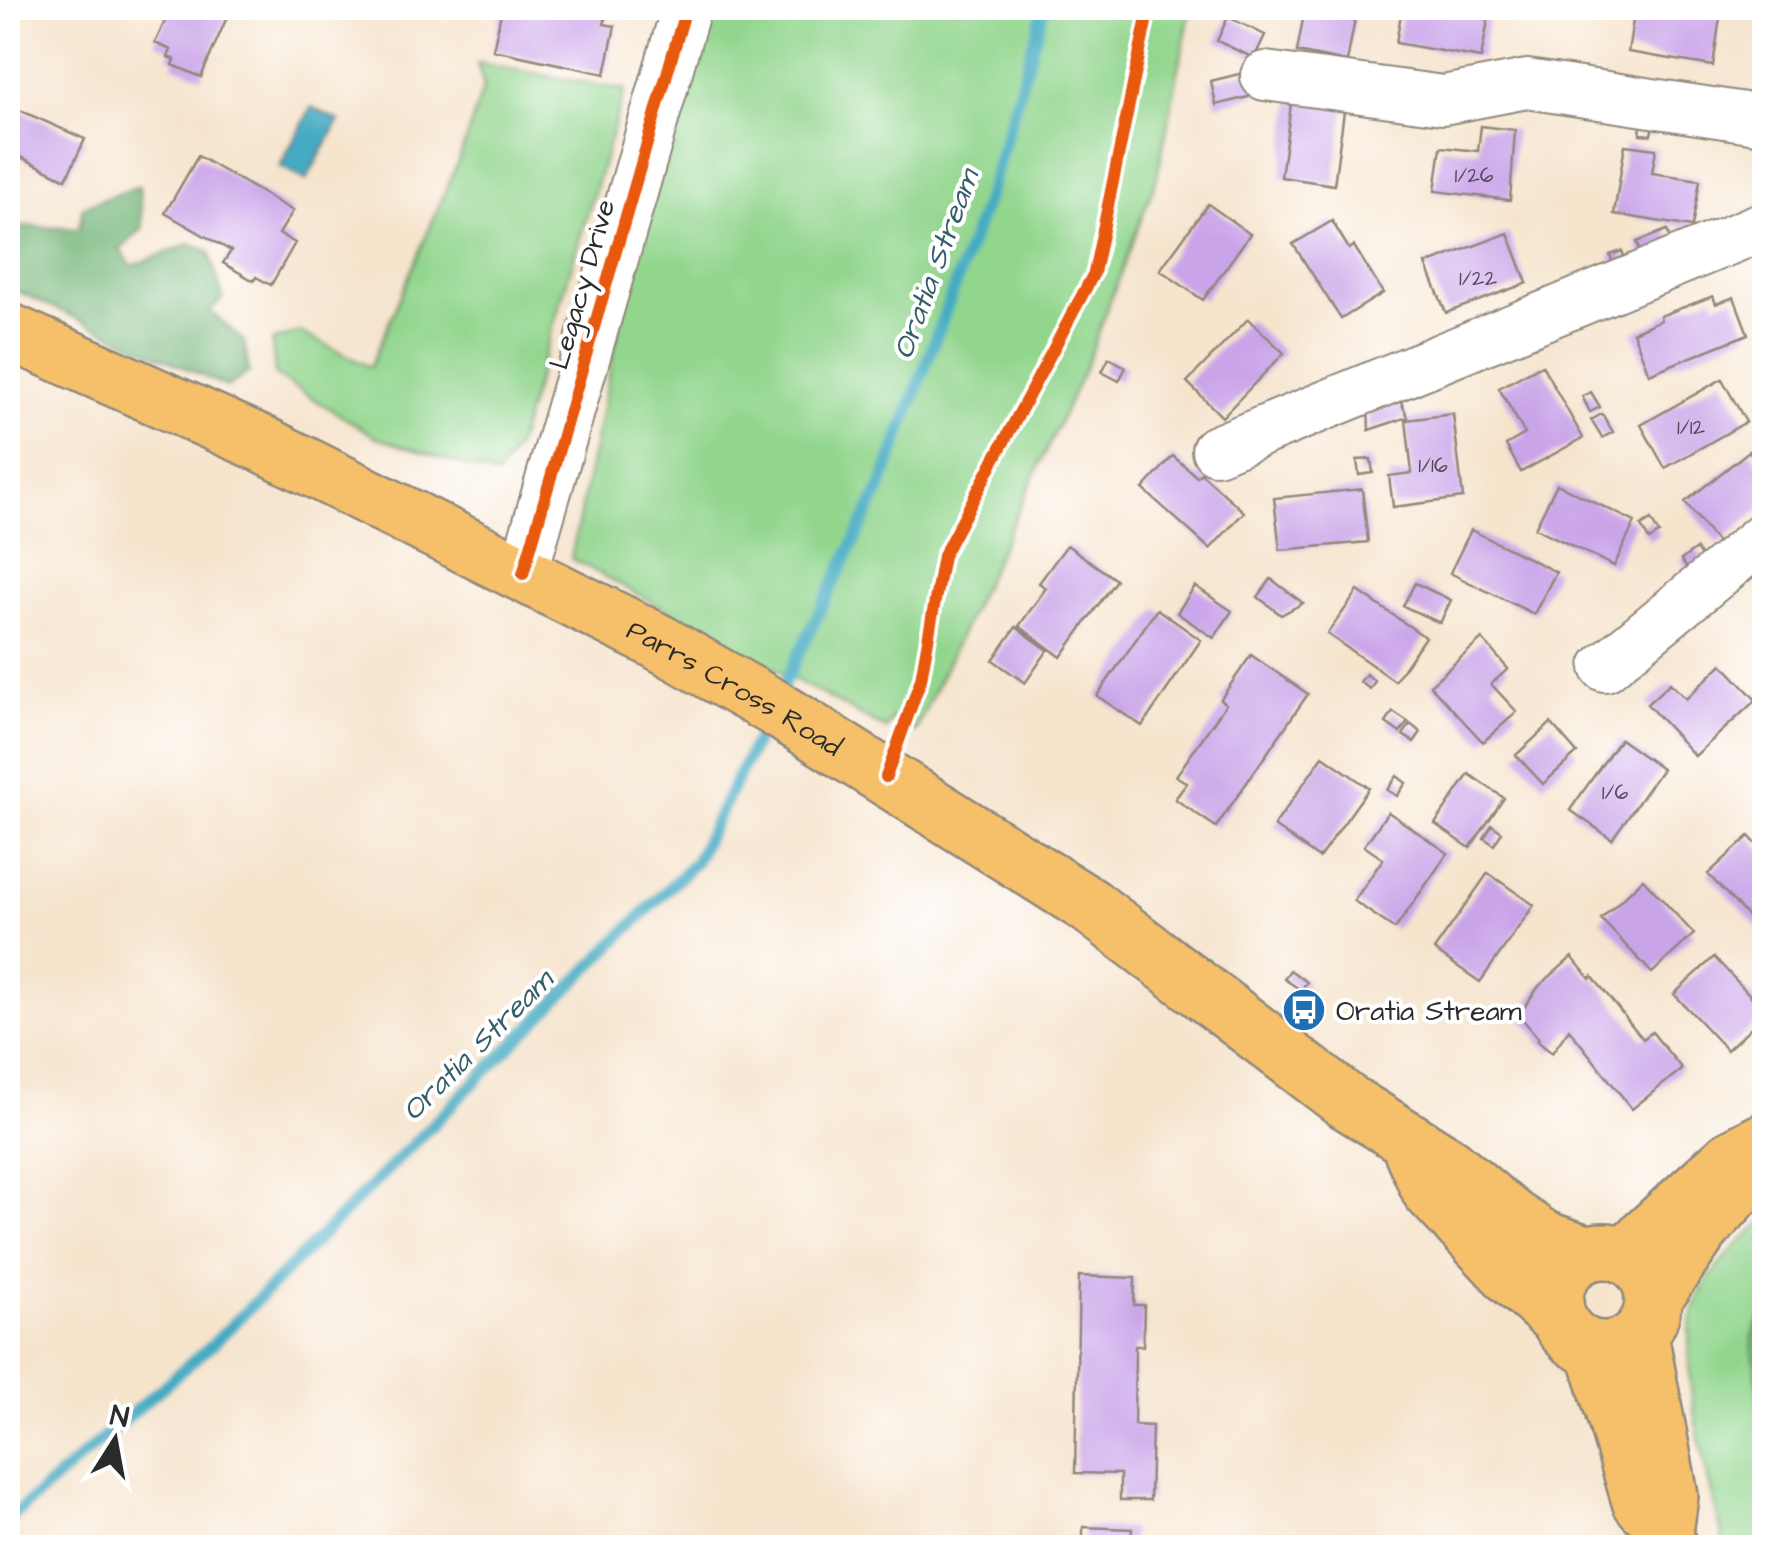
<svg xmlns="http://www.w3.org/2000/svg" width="1772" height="1555" viewBox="0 0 1772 1555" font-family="'Architects Daughter',sans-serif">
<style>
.green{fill:#92d58d;stroke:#5e805c;stroke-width:2.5}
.forest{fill:#75b678;stroke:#507052;stroke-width:2.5}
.water{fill:#44abc3;stroke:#386b77;stroke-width:2.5}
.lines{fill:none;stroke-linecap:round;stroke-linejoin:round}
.stream{stroke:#44abc3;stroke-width:12}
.building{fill:#caa4e9}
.minor-casing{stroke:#90887c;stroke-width:52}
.major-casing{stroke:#90887c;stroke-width:60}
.minor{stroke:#fff;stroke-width:48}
.major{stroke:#f6c06b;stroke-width:55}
.cycleway-casing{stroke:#fff;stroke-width:19}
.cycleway{stroke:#e8590c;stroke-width:12}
.labels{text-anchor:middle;stroke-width:8;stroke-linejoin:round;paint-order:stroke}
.number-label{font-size:22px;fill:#53495a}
.street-label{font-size:28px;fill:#2b2b2b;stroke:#fff}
.poi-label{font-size:28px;fill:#2b2b2b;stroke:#fff;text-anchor:start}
.water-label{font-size:30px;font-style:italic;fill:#355e68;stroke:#fff}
</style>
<rect width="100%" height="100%" fill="#fff"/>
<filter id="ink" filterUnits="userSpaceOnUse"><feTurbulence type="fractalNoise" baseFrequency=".01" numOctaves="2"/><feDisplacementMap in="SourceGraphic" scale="20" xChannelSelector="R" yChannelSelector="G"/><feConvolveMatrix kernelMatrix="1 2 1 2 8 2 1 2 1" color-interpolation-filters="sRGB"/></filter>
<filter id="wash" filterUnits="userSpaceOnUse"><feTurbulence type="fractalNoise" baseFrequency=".0048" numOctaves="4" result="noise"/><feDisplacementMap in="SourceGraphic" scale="40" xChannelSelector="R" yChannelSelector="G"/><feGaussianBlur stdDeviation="2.25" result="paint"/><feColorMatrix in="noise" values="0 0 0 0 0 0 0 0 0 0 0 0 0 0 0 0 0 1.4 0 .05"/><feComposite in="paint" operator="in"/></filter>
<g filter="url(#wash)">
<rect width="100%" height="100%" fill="#f6e4cd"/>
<path class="green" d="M703,8h488l-34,169 -71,188 -171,367 -21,-16 -8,13 -315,-171 51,-247z
M477,63l148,27 -108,355 -20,31 -119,-38 -103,-63 -3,-34 28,-9 70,35 90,-210 24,-71z
M1764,1220v327h-39c-15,-67 -55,-188 -26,-251 14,-30 41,-53 65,-76z"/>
<path class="forest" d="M139,186l4,42 -23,22 12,16 58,-22 19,7 14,47 -13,13 34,30 5,31 -22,15 -219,-100v-52l14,-9 57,3 4,-22z
M1764,1310v192l-2,-72 -10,-91z"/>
<path class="water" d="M312,107l27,14 -33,59 -26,-14z"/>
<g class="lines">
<path class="stream" d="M778,696l103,-209 107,-292 56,-187
M8,1520l206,-177 481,-481 72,-143"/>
</g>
<g id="blocks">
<path class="building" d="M171,8h60l-30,69 -28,-12 2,-5 -7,-3 3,-7 -16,-7z
M502,8h106l-4,16 11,2 -10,48 -112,-24z
M1305,8h52l-10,54 -50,-10z
M1402,8l88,1 -9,49 -85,-15z
M1635,8h23l62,9 -7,49 -85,-14z
M1228,17l37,18 -11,23 -37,-17z
M1251,71l5,24 -40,10 -5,-24z
M1292,97l53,7 -11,81 -53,-8z
M8,105l77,34 -19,40 -58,-28z
M1642,117l12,3 -3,15 -11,-1z
M1481,126l34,4 -5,70 -75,-9 6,-44 37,4z
M1625,145l31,4 -4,24 48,7 -8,47 -78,-13z
M198,156l95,55 -14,23 16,9 -24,42 -15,-8 -2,4 -31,-18 8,-12 -66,-38z
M1208,204l42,30 -47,66 -43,-30z
M1332,221l17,28 5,-3 29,47 -42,26 -48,-75z
M1667,230l6,17 -30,12 -6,-17z
M1508,233l19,50 -81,30 -20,-49z
M1622,251l6,15 -13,4 -5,-15z
M1713,296l3,8 18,-7 14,37 -99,40 -16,-42 28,-12 -1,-4z
M1248,319l36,34 -62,64 -35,-35z
M1109,358l17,9 -7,14 -17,-9z
M1542,365l41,73 -62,34 -15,-27 19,-11 -26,-46z
M1722,379l24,43 -81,46 -24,-43z
M1591,392l9,15 -10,5 -8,-16z
M1398,396l10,21 -39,13 -1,-24z
M1453,414l10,84 -70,9 -4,-31 23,-3 -6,-53z
M1602,414l11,18 -11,6 -11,-18z
M1749,451l15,20v35l-46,38 -33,-42z
M1173,456l24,21 4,-4 43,39 -34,37 -67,-60z
M1371,459l2,14 -14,2 -2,-15z
M1557,484l78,38 -21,44 -79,-38z
M1362,489l6,53 -88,8 -6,-52z
M1651,520l8,14 -10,6 -8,-14z
M1471,530l85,42 -22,42 -84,-41z
M1067,545l49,35 -55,77 -42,-31 27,-38 -7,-5z
M1696,549l12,17 -15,11 -12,-17z
M1271,579l32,24 -22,12 -23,-18z
M1415,583l36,17 -11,23 -37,-17z
M1195,586l37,25 -18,27 -37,-25z
M1358,591l67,46 -30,44 -68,-47z
M1157,609l44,31 -59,86 -45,-30z
M1016,627l32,23 -23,33 -32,-23z
M1482,639l26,30 -17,15 26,28 -34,30 -53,-57z
M1251,655l57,39 -92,133 -41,-28 12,-16 -11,-7 50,-72 -6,-4z
M1722,664l34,36 -61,56 -48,-52 23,-21 16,16z
M1366,674l9,7 -5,8 -10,-7z
M1393,712l15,10 -8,11 -14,-10z
M1551,723l26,30 -34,31 -27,-29z
M1410,724l11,8 -7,10 -11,-7z
M1620,739l42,30 -50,70 -42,-29z
M1323,756l46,32 -50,70 -45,-32z
M1469,774l35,24 -34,50 -35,-24z
M1397,776l9,7 -9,13 -10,-6z
M1388,812l60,41 -53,76 -41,-28 29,-42 -19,-13z
M1492,825l10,7 -8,13 -10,-7z
M1749,836l15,17v81l-56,-60z
M1488,873l46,32 -54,77 -46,-32z
M1643,879l51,55 -42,39 -51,-54z
M1572,957l18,22 2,-3 51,63 9,-7 30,37 -50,40 -63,-80 -17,24 -15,-12 2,-2 -20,-24 20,-29z
M1714,957l50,53v5l-37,35 -53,-56z
M1290,970l17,12 -6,8 -17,-11z
M1079,1276l56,2 -1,27h10l-1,41h-8l-1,79 18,1 -2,74h-30v-26l-45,-1z
M1083,1527l49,2 -1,19h-48z"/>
</g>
</g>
<g filter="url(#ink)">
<use href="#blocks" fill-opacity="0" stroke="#90887c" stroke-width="2.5"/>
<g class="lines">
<g class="minor-casing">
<path id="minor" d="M1265,76l178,24 84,-16 237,36
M1216,450l548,-224
M523,574l163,-566
M1605,667l159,-131"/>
</g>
<g class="major-casing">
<g id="major">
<path id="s1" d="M8,331l257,114 392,196 123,70 310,195 256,195 103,64 62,52 33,22 42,14"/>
<path d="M1412,1151l18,40 81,86 46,41"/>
<circle cx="1604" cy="1300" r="49"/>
<path d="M1625,1255l106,-97 33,-17"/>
<path d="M1654,1297l50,-71 34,-37"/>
<path d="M1640,1334l30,162 -5,37 4,15"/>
<path d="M1595,1349l45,152 6,7"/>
</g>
</g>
<use href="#minor" class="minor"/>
<use href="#major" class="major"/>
<g class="cycleway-casing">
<path id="cycleway" d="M523,574l163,-566
M886,777l35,-98 22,-123 151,-283 55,-265"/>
</g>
<use href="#cycleway" class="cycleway"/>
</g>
</g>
<defs>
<g id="bus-disc" transform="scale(2.25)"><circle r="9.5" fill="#1f6fb2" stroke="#fff"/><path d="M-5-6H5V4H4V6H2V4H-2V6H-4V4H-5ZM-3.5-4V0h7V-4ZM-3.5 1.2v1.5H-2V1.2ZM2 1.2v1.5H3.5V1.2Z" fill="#fff"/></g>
</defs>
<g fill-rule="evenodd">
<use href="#bus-disc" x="1304" y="1010"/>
</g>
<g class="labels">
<g class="number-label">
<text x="1474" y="182">1/26</text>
<text x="1478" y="285">1/22</text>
<text x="1691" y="434">1/12</text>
<text x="1433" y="472">1/16</text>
<text x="1615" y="799">1/6</text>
</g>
<g class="street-label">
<text transform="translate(581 284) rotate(-74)" y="10">Legacy Drive</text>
<text dy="10" stroke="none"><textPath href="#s1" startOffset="810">Parrs Cross Road</textPath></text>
</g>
<g class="poi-label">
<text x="1336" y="1020">Oratia Stream</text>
</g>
<g class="water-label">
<text transform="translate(935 264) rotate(-70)" y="10">Oratia Stream</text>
<text transform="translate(477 1045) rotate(-45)" y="10">Oratia Stream</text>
</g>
</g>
<rect width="1772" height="1555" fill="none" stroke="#fff" stroke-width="40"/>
<g transform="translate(115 1440) rotate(11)" stroke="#ffffff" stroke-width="8" paint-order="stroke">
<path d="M0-8L18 38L0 25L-18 38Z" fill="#2b2b2b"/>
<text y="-15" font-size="28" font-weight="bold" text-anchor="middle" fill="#2b2b2b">N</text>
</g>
</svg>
